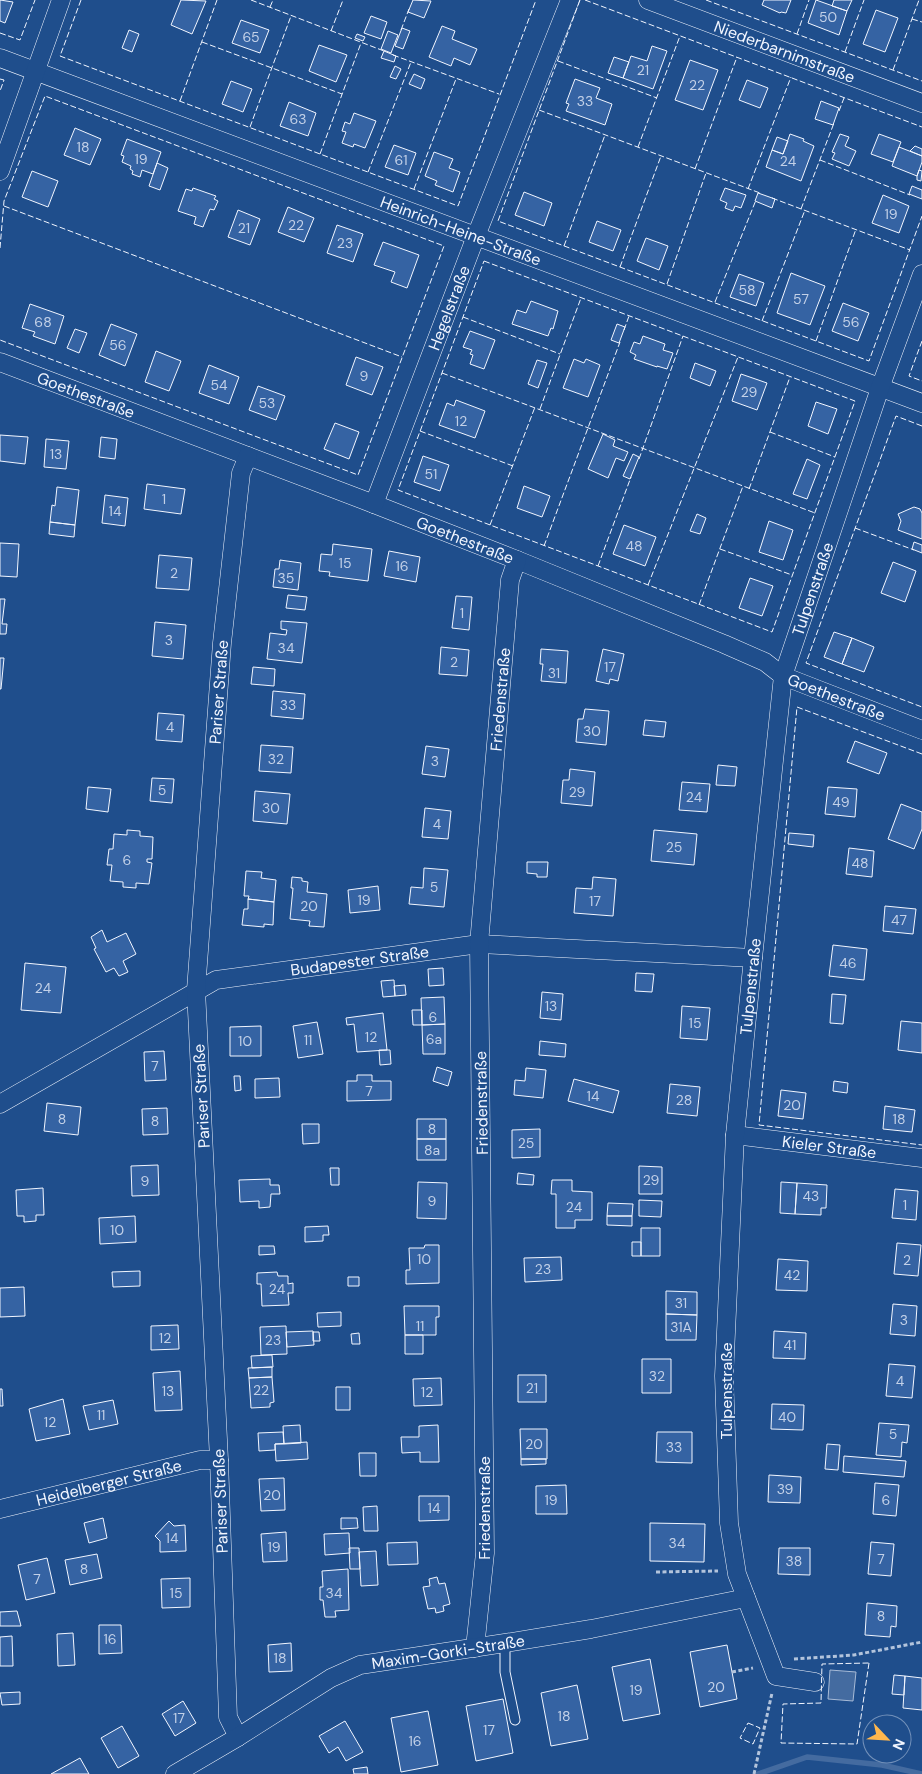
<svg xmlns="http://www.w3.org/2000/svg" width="922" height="1774" viewBox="0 0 922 1774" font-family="'DM Sans',sans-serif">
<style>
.water{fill:#446ba0;stroke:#a8bbd7}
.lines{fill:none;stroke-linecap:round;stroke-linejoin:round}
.stream{stroke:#446ba0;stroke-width:5.5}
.building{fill:#3563a3;stroke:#f2f6ff}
.service-casing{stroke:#f2f6ff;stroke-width:11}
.minor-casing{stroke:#f2f6ff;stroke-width:19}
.path{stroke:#b3c4dc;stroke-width:3;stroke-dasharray:4 2.5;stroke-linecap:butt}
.service{stroke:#1f4e8c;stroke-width:9}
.minor{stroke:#1f4e8c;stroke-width:18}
.fence{stroke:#f2f6ff;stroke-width:1;stroke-dasharray:6 2.5;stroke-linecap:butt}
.labels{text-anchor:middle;stroke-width:4;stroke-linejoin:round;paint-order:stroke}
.number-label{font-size:14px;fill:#c3d1e8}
.street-label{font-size:16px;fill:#f2f6ff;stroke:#1f4e8c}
</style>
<rect width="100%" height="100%" fill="#1f4e8c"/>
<path class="water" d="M830,1670l26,2 -3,29 -25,-2z"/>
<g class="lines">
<path class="stream" d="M758,1774l49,-17 75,8 40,9"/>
</g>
<path class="building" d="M0,0l13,2 -8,21 -5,-2z
M181,0l25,1 -14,33 -21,-9z
M413,0l18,1 -7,17 -16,-6z
M764,0h27l-5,13 -5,-1 -1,1 -18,-8z
M816,0l31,11 -8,24 -31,-12z
M834,0h18l-5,11 -15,-5z
M876,10l22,8 -13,34 -22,-8z
M371,16l16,6 -6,17 -17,-6z
M241,20l28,10 -9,23 -28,-10z
M442,26l13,5 -3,8 25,10 -7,16 -16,-7 -3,8 -22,-9z
M402,28l8,3 -7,18 -8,-3z
M129,30l10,4 -7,18 -10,-4z
M388,31l10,4 -7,18 -10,-4z
M357,34l8,3 -2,4 -8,-3z
M319,45l28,10 -11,27 -27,-11z
M652,46l15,5 -14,38 -30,-11 8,-22 16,5z
M384,51l12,5 -2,6 -13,-4z
M614,57l15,5 -6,16 -15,-5z
M690,60l28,10 -15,40 -28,-10z
M395,66l6,3 -5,10 -6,-2z
M414,74l11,5 -4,10 -12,-5z
M575,79l25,9 -4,10 16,6 -7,21 -39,-14 3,-7 -3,-1z
M747,80l21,8 -8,20 -21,-8z
M231,81l21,8 -9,23 -21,-8z
M821,101l18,7 -6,17 -18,-6z
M289,102l27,11 -8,23 -28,-10z
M354,113l22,8 -11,27 -11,-4 -1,3 -11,-4 4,-11 -4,-1 3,-9 5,2z
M75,128l26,11 -11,26 -26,-10z
M790,134l14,5 -1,2 11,5 -13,35 -35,-14 6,-17 11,4z
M840,134l9,3 -4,9 11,5 -7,15 -17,-7 3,-6 -3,-1z
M879,134l22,8 -8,20 -22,-8z
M777,137l11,4 -5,13 -11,-4z
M127,139l34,13 -8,22 -11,-4 -2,7 -8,-3 1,-3 -3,-2 1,-3 -9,-4 2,-6 -3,-1z
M394,145l22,8 -8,22 -23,-8z
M915,146l7,3v7l-12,-5z
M899,147l23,9v6l-5,14 -25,-10z
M434,152l19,7 -4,9 11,4 -7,20 -18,-7 2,-4 -12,-5z
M157,163l11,5 -8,22 -11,-4z
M919,170l3,1 -1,10 -4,-1v-4z
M32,171l26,10 -10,26 -26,-10z
M912,186l10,4v9l-13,-5z
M193,188l23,8 -2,3 4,2 -4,9 -4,-1 -7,18 -9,-3 2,-7 -18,-6 8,-22 6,2z
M725,188l21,7 -5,13 -6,-2 -2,5 -8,-3 2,-5 -7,-3z
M524,192l28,11 -8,23 -29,-11z
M758,193l17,6 -3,9 -17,-7z
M883,195l26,11 -10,27 -27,-10z
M288,207l26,11 -10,24 -26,-10z
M238,210l22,9 -10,26 -22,-8z
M597,221l24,9 -8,21 -24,-9z
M337,225l26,9 -10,28 -26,-9z
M646,238l22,8 -9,24 -22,-9z
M383,242l36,13 -12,33 -16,-6 4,-10 -21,-7z
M791,273l34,13 -15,39 -33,-12z
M739,274l25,9 -8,23 -26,-9z
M531,301l27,10 -5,18 -2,-1 -3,8 -36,-12 5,-14 9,3z
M843,303l26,10 -11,28 -26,-10z
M30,304l34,12 -9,28 -22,-8 2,-4 -13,-4z
M111,324l26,10 -12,32 -26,-11z
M617,324l8,3 -6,16 -8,-3z
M75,329l12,4 -8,20 -12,-5z
M470,331l25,9 -11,29 -14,-5 3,-9 -3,-1 2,-4 -9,-3z
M643,336l22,8 -2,6 10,3 -6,16 -10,-3v1l-23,-8 2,-4 -6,-3 4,-10 6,2z
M156,351l25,10 -12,30 -24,-9z
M356,357l27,10 -11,28 -26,-10z
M574,359l10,4 2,-4 14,6 -12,32 -25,-9z
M537,360l10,3 -9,25 -10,-4z
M695,363l21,8 -6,15 -20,-8z
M209,365l30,12 -10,27 -30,-11z
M741,374l26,9 -10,27 -25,-9z
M258,386l27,10 -9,24 -27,-10z
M456,400l29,11 -10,27 -36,-13 8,-22 7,3z
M816,402l21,7 -9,25 -20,-8z
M335,423l24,9 -10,27 -25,-10z
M603,434l12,6 -2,6 15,6 -4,9 -8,-3 -8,20 -20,-9z
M0,435l28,2 -3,27 -25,-3z
M101,437l16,2 -2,20 -16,-2z
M46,439l23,2 -3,28 -22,-2z
M633,454l6,3 -9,22 -7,-3z
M423,456l26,9 -9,26 -26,-9z
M807,459l13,6 -13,34 -14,-5z
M147,484l38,5 -4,25 -37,-5z
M524,486l26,10 -8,21 -25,-9z
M57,487l22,3 -4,35 -25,-3 2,-17 3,1z
M105,495l23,3 -3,28 -23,-3z
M914,507l6,2 2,4v26l-24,-9 3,-9 -3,-7z
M697,514l9,4 -6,16 -10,-3z
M769,521l24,9 -10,30 -24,-8z
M50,522l25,3 -1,12 -25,-3z
M624,525l32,12 -11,29 -32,-12z
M914,542l8,3v8l-10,-4z
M0,543l19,1 -2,33 -17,-1z
M333,544l39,5 -4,32 -39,-5 1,-4 -11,-1 2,-17 11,1z
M389,551l31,6 -4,25 -32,-6z
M159,555l33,3 -3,32 -33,-2z
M280,560l21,3 -3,27 -25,-3 2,-18h4z
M893,562l23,9 -11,31 -24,-9z
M750,578l23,8 -11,30 -23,-8z
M288,595l19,2 -2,13 -19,-2z
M456,596l16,1 -3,33 -17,-2z
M0,599h5l-3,25h5l-1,10h-6z
M281,621l26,2 -5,40 -35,-4 3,-26 16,2 1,-5 -6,-1z
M155,622l31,3 -3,34 -31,-3z
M834,632l18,6 -10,26 -18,-7z
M852,638l22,9 -10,25 -22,-8z
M441,647l28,3 -2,26 -28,-2z
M541,649l27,2 -2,32 -25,-2 2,-17h-3z
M603,649l21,5 -6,27 -8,-2 -1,5 -13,-3z
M0,658h4l-3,31h-1z
M253,667l22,2 -1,17 -23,-2z
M273,691l32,3 -2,25 -32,-3z
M585,709l24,2 -3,34 -30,-3 2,-23h5z
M158,713l26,2 -2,27 -26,-2z
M645,720l21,2 -2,15 -21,-2z
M855,741l32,12 -8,21 -32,-12z
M261,745l32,2 -2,26 -32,-2z
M426,746l23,3 -4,28 -23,-3z
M718,765l19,2 -2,19 -19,-1z
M570,769l25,3 -3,34 -31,-3 2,-23h6z
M152,778l22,1 -2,24 -22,-2z
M682,782l28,2 -3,28 -28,-2z
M88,787l23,2 -3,23 -22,-3z
M828,787l29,2 -2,28 -30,-3z
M255,791l35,3 -3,30 -34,-3z
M901,804l21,8v17l-8,20 -26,-10z
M425,808l26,3 -3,28 -26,-2z
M127,830l13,1v5l13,1 -1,22h-5v3l5,1 -3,21 -13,-1v5l-13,-1v-5l-13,-1 2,-16h-5l2,-16h4l1,-15 13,1z
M654,830l43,4 -3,31 -43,-4z
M789,833l25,2 -1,12 -25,-3z
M849,848l25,3 -2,26 -26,-3z
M527,862h21l-1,15h-10v-3l-10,-1z
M424,868l24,2 -4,37 -35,-3 2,-17 12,1z
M246,871l16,1 -1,6 15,2 -2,22 -26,-3 1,-3h-5z
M292,877l10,1v3l6,1 -1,10 20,2 -3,33 -15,-1 1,-5 -20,-2 3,-31h-2z
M593,877l23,2 -3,37 -39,-3 2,-25 16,1z
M378,886l2,24 -30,3 -2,-23z
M248,899l26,3 -1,23 -9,-1v3l-22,-2 2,-16h4z
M885,906l31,3 -3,25 -30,-3z
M102,930l5,12 19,-9 10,21 -13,7 5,11 -9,4 -5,-8 -8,4 -12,-23 2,-1 -5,-11z
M833,945l34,4 -3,31 -35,-4z
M25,963l41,4 -5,46 -40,-3z
M443,968l1,17 -15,1 -1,-17z
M636,973l18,1 -2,18 -17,-1z
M394,980l1,16 -12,1 -2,-16z
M405,985l1,10 -11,1 -1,-10z
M542,992l21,2 -2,26 -21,-2z
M832,994l14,1 -3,29 -13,-1z
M444,997l1,27 -23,1 -1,-27z
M682,1006l28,2 -3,32 -27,-2z
M412,1010h10v15h-9z
M383,1013l4,37 -30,2 -3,-28 -7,1 -1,-7z
M901,1021l21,2v30l-24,-3z
M317,1022l6,32 -25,4 -5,-32z
M445,1024v30h-22l-1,-29z
M261,1026v30h-31v-29z
M540,1041l26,3 -1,13 -26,-2z
M379,1050h11l1,14 -11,1z
M164,1051l2,29 -21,1 -1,-29z
M437,1067l15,5 -4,14 -15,-5z
M526,1068l20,2 -3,28 -29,-3 1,-15 10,1z
M357,1075h15v6h19v19l-44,1v-20h10z
M234,1076h6l1,14 -6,1z
M279,1078l1,19 -25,1v-19z
M574,1079l45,12 -6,22 -45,-12z
M834,1081l14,2 -1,10 -14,-2z
M670,1084l30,3 -3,29 -30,-3z
M781,1090l25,3 -3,26 -25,-3z
M47,1103l34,4 -3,28 -34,-4z
M885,1106l30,4 -3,22 -29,-3z
M167,1108l1,26 -25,1 -1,-26z
M417,1119h29v20h-29z
M302,1124h17v19l-16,1z
M540,1129v28l-28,1v-28z
M417,1139h29v21h-29z
M158,1165l1,30 -27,1 -1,-30z
M639,1166l23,1v27h-23z
M330,1168h9v17h-8z
M518,1173l16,2 -1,10 -16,-1z
M270,1179v6h9l1,9h-9l-1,13 -11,1v-7l-19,1 -1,-22z
M552,1180h20v11l20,1v28h-17v8h-19v-34h-5z
M418,1182l29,1 -1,36 -29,-1z
M781,1182l16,1 -2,31 -15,-1z
M797,1183l30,2 -1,23h-5v7l-26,-1z
M43,1188l1,27h-8v6l-12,1v-6h-7l-1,-26z
M895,1189l23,2 -2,29 -24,-2z
M639,1200l23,1 -1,16 -22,-1z
M608,1203l25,1 -1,12h-25z
M135,1216l1,26 -36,2 -1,-26z
M607,1216h25v10l-25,-1z
M328,1226l1,9h-6v6l-18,1v-15z
M641,1228h19v28h-19z
M632,1242h9v14h-9z
M897,1243l24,2 -3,31 -24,-2z
M425,1245h14v38l-33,1v-14h4l-1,-22h15z
M259,1246h15l1,8 -16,1z
M561,1257l1,23 -37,2 -1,-24z
M778,1259l30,2 -1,30 -31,-1z
M140,1271v15l-27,1 -1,-15z
M277,1272l1,4h10v8l5,-1v10h-5l1,12 -27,1 -1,-22h-4v-11z
M348,1277h11v9h-11z
M24,1287l1,29 -25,1v-29z
M666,1291l31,1v23l-31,-1z
M893,1304l24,2 -2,30 -25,-2z
M404,1306h35v11h-3v18h-31z
M341,1312v14l-23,1 -1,-14z
M666,1314l31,1 -1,25h-30z
M178,1325l1,24 -28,1v-24z
M286,1326l1,28 -26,1 -1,-28z
M313,1331l1,14 -27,2 -1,-15z
M774,1331l32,2 -1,26 -32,-1z
M313,1332h6l1,9h-7z
M359,1333l1,11h-8l-1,-10z
M405,1335h18v19h-18z
M272,1355l1,12 -21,1 -1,-12z
M642,1359h29v34h-29z
M889,1364l26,2 -3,32 -26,-2z
M272,1367v10l-23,1 -1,-10z
M180,1371l2,39 -27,1 -2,-38z
M518,1375h28v27h-28z
M272,1377l2,25 -4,1v4l-19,1 -2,-30z
M441,1378l1,27 -28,1 -1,-27z
M336,1387h14v23h-14z
M0,1389h2l1,17h-3z
M63,1399l7,35 -34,7 -7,-32z
M113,1400l5,24 -29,6 -6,-24z
M772,1404l32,1 -1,25 -32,-1z
M879,1423l30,2 -2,18 -5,-1 -1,15 -25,-2z
M300,1425l1,18 -17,1 -1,-18z
M438,1425l1,37h-19v-10l-18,1 -1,-16h18v-11z
M520,1429h27v30h-26z
M283,1432l1,12h-9v6l-16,1 -1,-18z
M657,1432h35v31l-36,-1z
M307,1442l1,17 -32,2 -1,-17z
M827,1444l13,1 -2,25 -13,-1z
M359,1453h17v23h-16z
M844,1456l62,5 -2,16 -61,-5z
M521,1459h25v5l-25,1z
M769,1475l32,2 -1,26 -32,-1z
M284,1478l1,32 -24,1 -2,-32z
M875,1483l24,2 -3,31 -23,-2z
M566,1485l1,29h-31v-28z
M419,1496h30v24l-30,1z
M377,1506l1,25h-14l-1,-24z
M103,1518l4,20 -18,5 -5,-20z
M341,1518h16l1,10 -17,1z
M169,1521l5,5 11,-1 1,26 -26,1v-11l-5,-5z
M650,1523l55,1 -1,38 -54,-1z
M286,1532l1,29 -24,1 -2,-28z
M349,1533l1,20 -25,2 -1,-21z
M417,1542l1,22 -30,1 -1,-22z
M871,1542l23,2 -3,32 -23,-2z
M349,1548h10l1,21h-10z
M779,1548h31v27l-32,-1z
M376,1551l2,34 -17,1 -2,-34z
M97,1554l5,24 -32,7 -5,-25z
M47,1558l8,35 -29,7 -8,-35z
M348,1569l1,41 -14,1 1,6h-11l-2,-17h-3v-13h3l-1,-16z
M437,1577l2,7 6,-1 5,21 -7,2 1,5 -8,2 -1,-5 -7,1 -5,-22 7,-1 -1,-7z
M190,1578v29l-28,1 -1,-29z
M867,1603l30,3 -1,21 -5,-1 -1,11 -25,-2z
M17,1611l4,15h-21v-14z
M99,1625h22l1,28 -23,1z
M73,1633l2,32 -17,1 -1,-32z
M12,1636l1,30h-13v-29z
M291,1643l1,28 -23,1 -1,-27z
M727,1645l10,54 -37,8 -10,-55z
M650,1659l10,55 -37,7 -11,-54z
M894,1675l11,1 -1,19 -12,-1z
M905,1676l17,2v32l-19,-2z
M577,1685l11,54 -37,7 -10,-53z
M20,1692v12l-18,1 -2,-12z
M503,1699l10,54 -37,8 -10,-55z
M183,1701l13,22 -21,13 -13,-22z
M428,1711l10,54 -37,7 -10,-54z
M345,1721l18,31 -17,9 -8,-14 -9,6 -10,-17z
M122,1726l17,30 -21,12 -17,-30z
M80,1758l9,16h-38z
M367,1767l1,7h-14l-1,-5z"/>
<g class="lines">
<g class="service-casing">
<path id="service" d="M505,1643v29l10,48"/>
</g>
<g class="minor-casing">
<g id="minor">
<path id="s1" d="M648,0l274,103"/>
<path id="s2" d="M0,58l922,345"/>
<path d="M0,171l61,-171"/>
<path id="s3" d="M0,362l374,142 143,56 207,84 41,18 18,14 139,54"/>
<path id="s4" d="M374,504l102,-268 94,-236"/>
<path id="s5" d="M0,1104l216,-124 263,-36 274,14"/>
<path id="s6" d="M735,1135l187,23"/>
<path id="s7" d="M0,1509l200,-49h19"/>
<path id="s8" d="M475,1648l10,-95 -6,-609 31,-364 7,-20"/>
<path id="s9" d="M815,1682l-39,-6 -39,-102 -8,-51 -5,-147 11,-241 18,-177 30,-282 97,-288 42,-114"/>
<path id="s10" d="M238,1737l-10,-20 -9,-257 -23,-470 26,-347 19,-170 7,-17"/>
<path id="s11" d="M175,1774l63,-37 93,-59 29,-13 145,-22 86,-14 155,-31"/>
</g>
</g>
<path class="path" d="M656,1572l62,-1
M794,1659l60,-4 68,-13
M732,1672l21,-4
M754,1774l18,-81"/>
<use href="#service" class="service"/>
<use href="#minor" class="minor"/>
<path class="fence" d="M81,0l-21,56 398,150 78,-206
M251,0l133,51
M580,0l-82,221 371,140 53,-145
M585,0l337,127
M706,0l216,81
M270,7l3,-7
M912,19l10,3
M401,30l8,-21
M331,31l12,-31
M0,33l20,7 15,-40
M797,34l12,-34
M202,42l140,52
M845,52l19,-52
M393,55l106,39
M558,61l99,37
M893,70l26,-70
M0,79l4,1 -4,11
M180,101l37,-101
M539,110l221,83
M839,111l5,-13
M250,127l41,-111
M638,147l42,-111
M320,154l41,-111
M820,160l90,35
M695,169l42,-112
M368,172l43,-110
M414,189l42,-110
M748,189l43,-112
M772,198l138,52
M4,206l398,151
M801,209l33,-86
M564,246l41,-111
M0,248l4,-47 41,-105 399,150 -86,229 -358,-135
M484,261l371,140 -83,231 -374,-142z
M620,267l41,-111
M667,284l39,-111
M715,302l41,-102
M463,317l97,37
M762,321l43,-111
M624,330l5,-14
M816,341l40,-112
M922,341l-13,35 13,5
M442,373l373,140
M540,409l41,-111
M922,426l-26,-10 -90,247 116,44
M420,431l93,35
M770,432l65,25
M639,459l44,-123
M749,489l41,-112
M490,525l45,-118
M855,528l59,22
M544,546l76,-204
M720,549l72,26
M598,566l33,-89
M648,585l90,-228
M699,605l44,-119
M922,754l-125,-47 -38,418 163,20
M869,1663l-12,81 -76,-1 2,-39 38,-1 1,-39z
M748,1723l12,5 -7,16 -13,-6z"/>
</g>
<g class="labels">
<g class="number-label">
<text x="828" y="22">50</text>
<text x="251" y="42">65</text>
<text x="643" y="75">21</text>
<text x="697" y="90">22</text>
<text x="585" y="106">33</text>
<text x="298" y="124">63</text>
<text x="83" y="152">18</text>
<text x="141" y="164">19</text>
<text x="401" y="165">61</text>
<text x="788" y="166">24</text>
<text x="891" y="219">19</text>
<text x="296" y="230">22</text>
<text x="244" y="233">21</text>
<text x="345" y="248">23</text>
<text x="747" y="295">58</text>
<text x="801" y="304">57</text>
<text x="43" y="327">68</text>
<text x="851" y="327">56</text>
<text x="118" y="350">56</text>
<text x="364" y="381">9</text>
<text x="219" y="390">54</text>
<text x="749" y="397">29</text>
<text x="267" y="408">53</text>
<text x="461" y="426">12</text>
<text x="56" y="459">13</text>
<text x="431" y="479">51</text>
<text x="164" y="504">1</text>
<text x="115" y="516">14</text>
<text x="634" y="551">48</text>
<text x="345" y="568">15</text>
<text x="402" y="571">16</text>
<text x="174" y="578">2</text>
<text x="286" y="583">35</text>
<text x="462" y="618">1</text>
<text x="169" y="645">3</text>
<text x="286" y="653">34</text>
<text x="454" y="667">2</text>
<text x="610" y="672">17</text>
<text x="554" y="678">31</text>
<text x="288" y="710">33</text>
<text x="170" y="732">4</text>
<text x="592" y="736">30</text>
<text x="276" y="764">32</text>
<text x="435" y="766">3</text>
<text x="162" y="795">5</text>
<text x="577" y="797">29</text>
<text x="694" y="802">24</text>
<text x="841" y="807">49</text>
<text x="271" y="813">30</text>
<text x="437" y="829">4</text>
<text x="674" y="852">25</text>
<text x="127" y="865">6</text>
<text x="860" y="868">48</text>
<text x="434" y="892">5</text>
<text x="364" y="905">19</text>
<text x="595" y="906">17</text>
<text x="309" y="911">20</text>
<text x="899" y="925">47</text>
<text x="848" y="968">46</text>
<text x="43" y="993">24</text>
<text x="551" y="1011">13</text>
<text x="433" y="1022">6</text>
<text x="695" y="1028">15</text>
<text x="371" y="1042">12</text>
<text x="434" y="1044">6a</text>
<text x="308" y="1045">11</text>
<text x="245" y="1046">10</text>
<text x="155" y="1071">7</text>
<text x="369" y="1096">7</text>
<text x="593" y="1101">14</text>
<text x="684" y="1105">28</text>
<text x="792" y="1110">20</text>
<text x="62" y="1124">8</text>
<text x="899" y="1124">18</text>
<text x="155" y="1126">8</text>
<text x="432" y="1134">8</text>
<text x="526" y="1148">25</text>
<text x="432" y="1155">8a</text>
<text x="651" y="1185">29</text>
<text x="145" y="1186">9</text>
<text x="811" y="1201">43</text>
<text x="432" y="1206">9</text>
<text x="905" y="1210">1</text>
<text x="574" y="1212">24</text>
<text x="117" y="1235">10</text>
<text x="424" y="1264">10</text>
<text x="907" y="1265">2</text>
<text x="543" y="1274">23</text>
<text x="792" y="1280">42</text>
<text x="277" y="1294">24</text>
<text x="681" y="1308">31</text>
<text x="904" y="1325">3</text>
<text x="420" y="1331">11</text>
<text x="681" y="1332">31A</text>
<text x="165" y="1343">12</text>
<text x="273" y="1345">23</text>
<text x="790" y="1350">41</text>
<text x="657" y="1381">32</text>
<text x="900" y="1386">4</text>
<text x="532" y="1393">21</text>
<text x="261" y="1395">22</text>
<text x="168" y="1396">13</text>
<text x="427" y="1397">12</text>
<text x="101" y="1420">11</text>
<text x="787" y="1422">40</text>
<text x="50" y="1427">12</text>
<text x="893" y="1439">5</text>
<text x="534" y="1449">20</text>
<text x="674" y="1452">33</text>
<text x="785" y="1494">39</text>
<text x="272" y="1500">20</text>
<text x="551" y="1505">19</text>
<text x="886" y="1505">6</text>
<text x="434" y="1513">14</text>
<text x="172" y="1543">14</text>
<text x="677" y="1548">34</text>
<text x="274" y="1552">19</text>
<text x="881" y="1564">7</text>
<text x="794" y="1566">38</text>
<text x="84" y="1574">8</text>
<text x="37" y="1584">7</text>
<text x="176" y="1598">15</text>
<text x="334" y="1598">34</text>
<text x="881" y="1621">8</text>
<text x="110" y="1644">16</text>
<text x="280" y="1663">18</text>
<text x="716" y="1692">20</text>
<text x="636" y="1695">19</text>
<text x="564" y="1721">18</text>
<text x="179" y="1723">17</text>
<text x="489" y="1735">17</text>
<text x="415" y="1746">16</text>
</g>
<g class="street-label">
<text dy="6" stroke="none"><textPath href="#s1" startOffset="146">Niederbarnimstraße</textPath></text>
<text dy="6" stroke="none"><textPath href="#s2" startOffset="492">Heinrich-Heine-Straße</textPath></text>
<text dy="6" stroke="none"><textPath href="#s4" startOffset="210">Hegelstraße</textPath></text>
<text dy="6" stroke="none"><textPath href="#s3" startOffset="92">Goethestraße</textPath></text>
<text dy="6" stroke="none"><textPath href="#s3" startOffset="498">Goethestraße</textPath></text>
<text dy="6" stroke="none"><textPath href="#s9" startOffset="1142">Tulpenstraße</textPath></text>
<text dy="6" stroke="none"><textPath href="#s10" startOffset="1049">Pariser Straße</textPath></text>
<text dy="6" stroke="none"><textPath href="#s3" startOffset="902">Goethestraße</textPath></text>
<text dy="6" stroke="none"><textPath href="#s8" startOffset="950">Friedenstraße</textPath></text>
<text dy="6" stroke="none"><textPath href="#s5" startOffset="394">Budapester Straße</textPath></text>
<text dy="6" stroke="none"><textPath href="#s9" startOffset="738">Tulpenstraße</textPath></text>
<text transform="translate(201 1096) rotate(-93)" y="6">Pariser Straße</text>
<text transform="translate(481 1103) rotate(-91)" y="6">Friedenstraße</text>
<text dy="6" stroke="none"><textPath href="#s6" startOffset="95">Kieler Straße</textPath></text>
<text transform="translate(726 1391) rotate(-90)" y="6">Tulpenstraße</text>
<text dy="6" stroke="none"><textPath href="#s7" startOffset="112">Heidelberger Straße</textPath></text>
<text transform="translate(220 1501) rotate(-92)" y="6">Pariser Straße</text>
<text transform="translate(484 1508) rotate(-90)" y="6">Friedenstraße</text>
<text dy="6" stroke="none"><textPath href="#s11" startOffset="304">Maxim-Gorki-Straße</textPath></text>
</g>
</g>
<g transform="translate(887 1739) rotate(115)"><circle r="24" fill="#1f4e8c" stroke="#7391ba"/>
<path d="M0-4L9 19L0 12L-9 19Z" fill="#ffb74d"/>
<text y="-8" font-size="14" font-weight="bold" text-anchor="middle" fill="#f2f6ff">N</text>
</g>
</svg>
